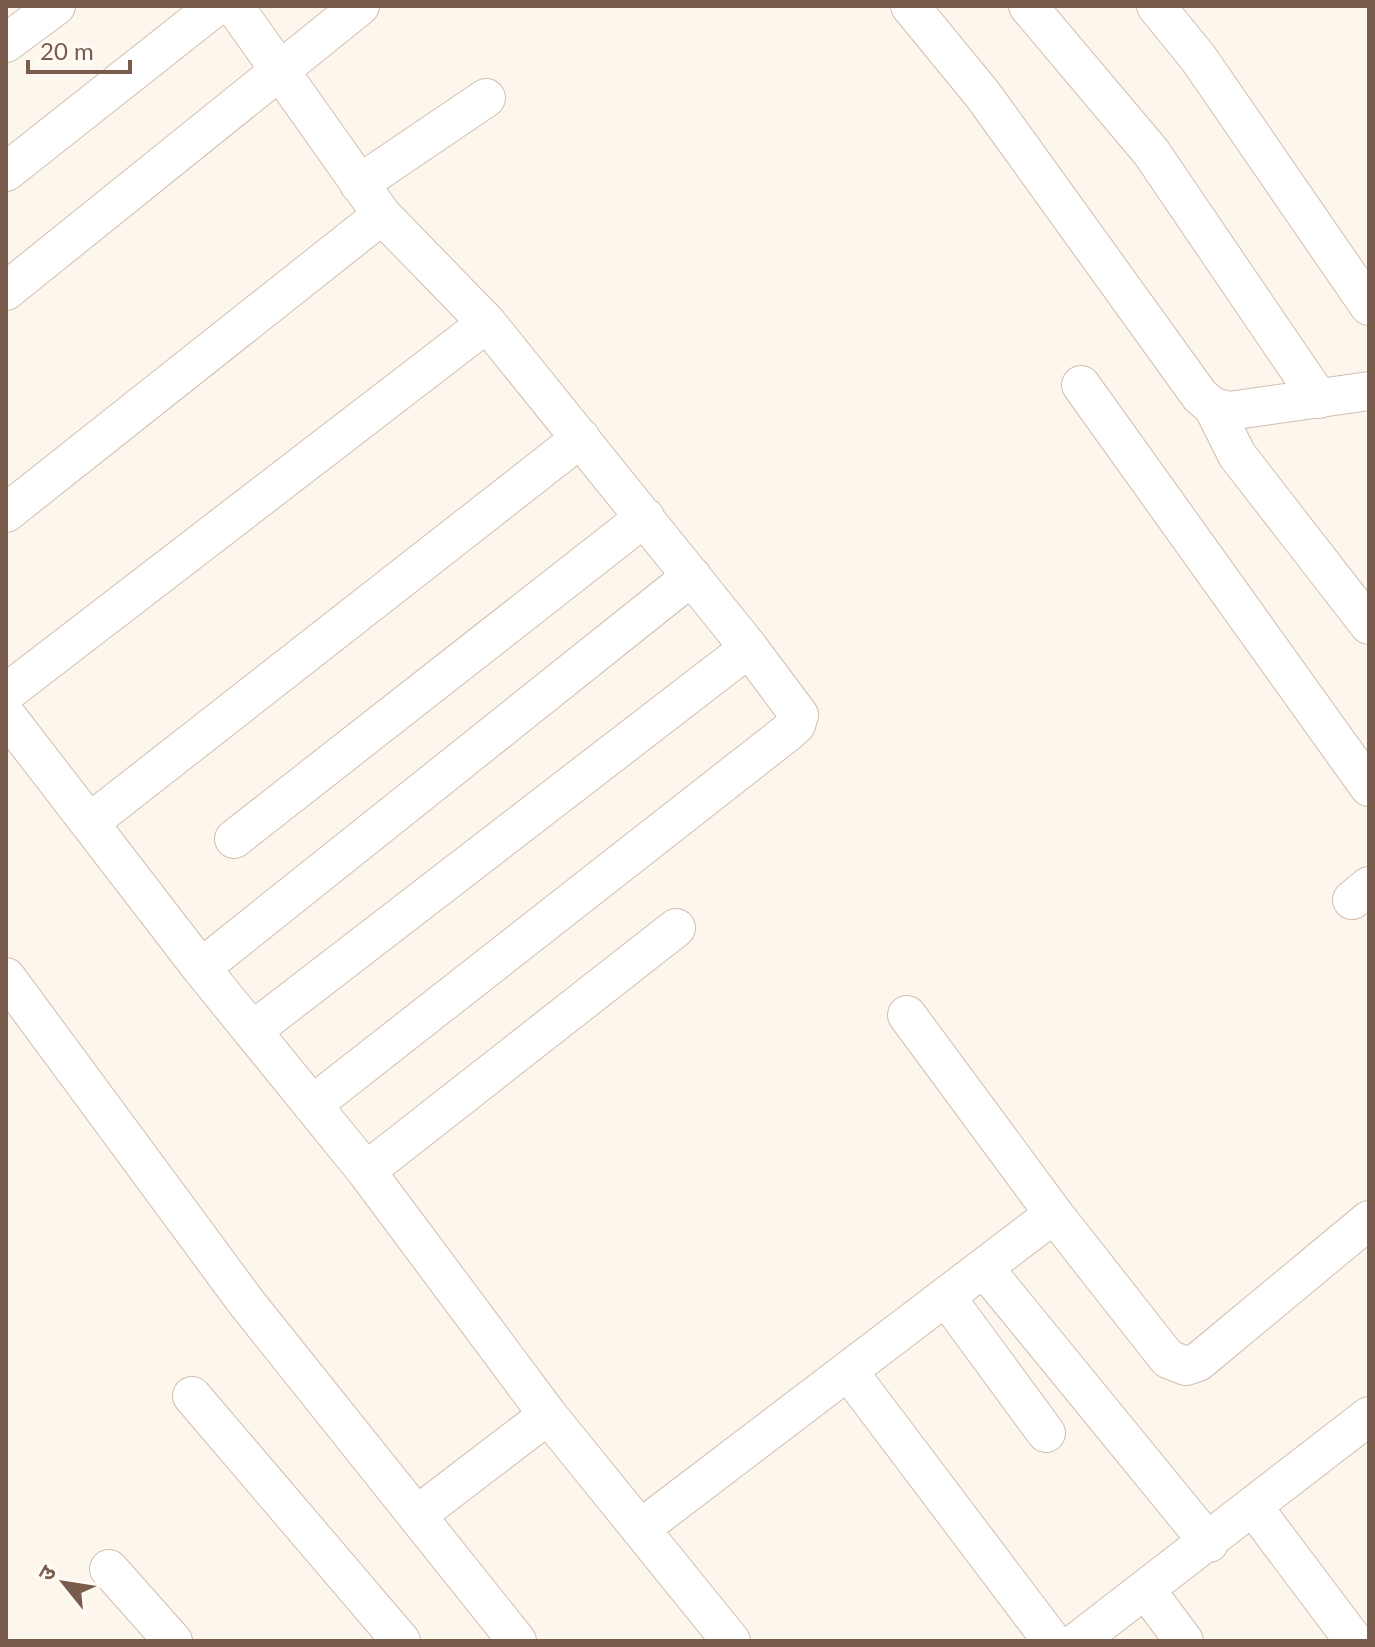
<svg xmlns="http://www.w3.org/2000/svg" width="1375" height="1647" viewBox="0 0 1375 1647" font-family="Lato,'Noto Sans Devanagari',sans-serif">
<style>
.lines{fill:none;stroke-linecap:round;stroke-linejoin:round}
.minor-casing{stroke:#d1beb0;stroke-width:40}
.minor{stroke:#fff;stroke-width:38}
</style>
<rect width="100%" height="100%" fill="#fdf6ec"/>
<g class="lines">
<g class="minor-casing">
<path id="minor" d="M234,6l148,209 105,108 262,325 50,67 -3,10 -8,7 -476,373
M910,6l73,89 217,301 13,11 16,4 140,-20
M1028,6l123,146 168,247
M1156,6l43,53 170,247
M6,43l50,-37
M6,172l210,-166
M359,184l127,-86
M6,291l354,-285
M1081,385l288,402
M1213,407l24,48 132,170
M6,513l376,-298
M6,693l481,-370
M6,715l195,253 165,203 182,244
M89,823l492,-385
M234,839l411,-322
M1352,900l17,-14
M201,968l491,-392
M6,977l240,325 271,339
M907,1015l147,199
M252,1031l497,-383
M366,1171l310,-243
M984,1268l225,275
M946,1297l100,136
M848,1371l204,270
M192,1396l209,245
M1254,1508l100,133
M417,1515l131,-100 183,226
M640,1529l414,-315 114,145 18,7 12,-4 171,-142
M109,1569l64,72
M1146,1590l38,51
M1078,1641l291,-225"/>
</g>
<use href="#minor" class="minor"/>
</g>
<rect width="1375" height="1647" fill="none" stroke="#7a5c4d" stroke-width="16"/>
<g transform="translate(64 1583) rotate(300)" stroke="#fffaf3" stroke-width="6" paint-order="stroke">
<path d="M0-6L14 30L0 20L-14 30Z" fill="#7a5c4d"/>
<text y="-12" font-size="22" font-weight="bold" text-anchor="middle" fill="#7a5c4d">उ</text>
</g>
<path d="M28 60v12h102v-12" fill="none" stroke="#7a5c4d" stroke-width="4"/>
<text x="40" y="60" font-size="24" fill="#7a5c4d" stroke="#fffaf3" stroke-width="6" paint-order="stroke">20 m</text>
</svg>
